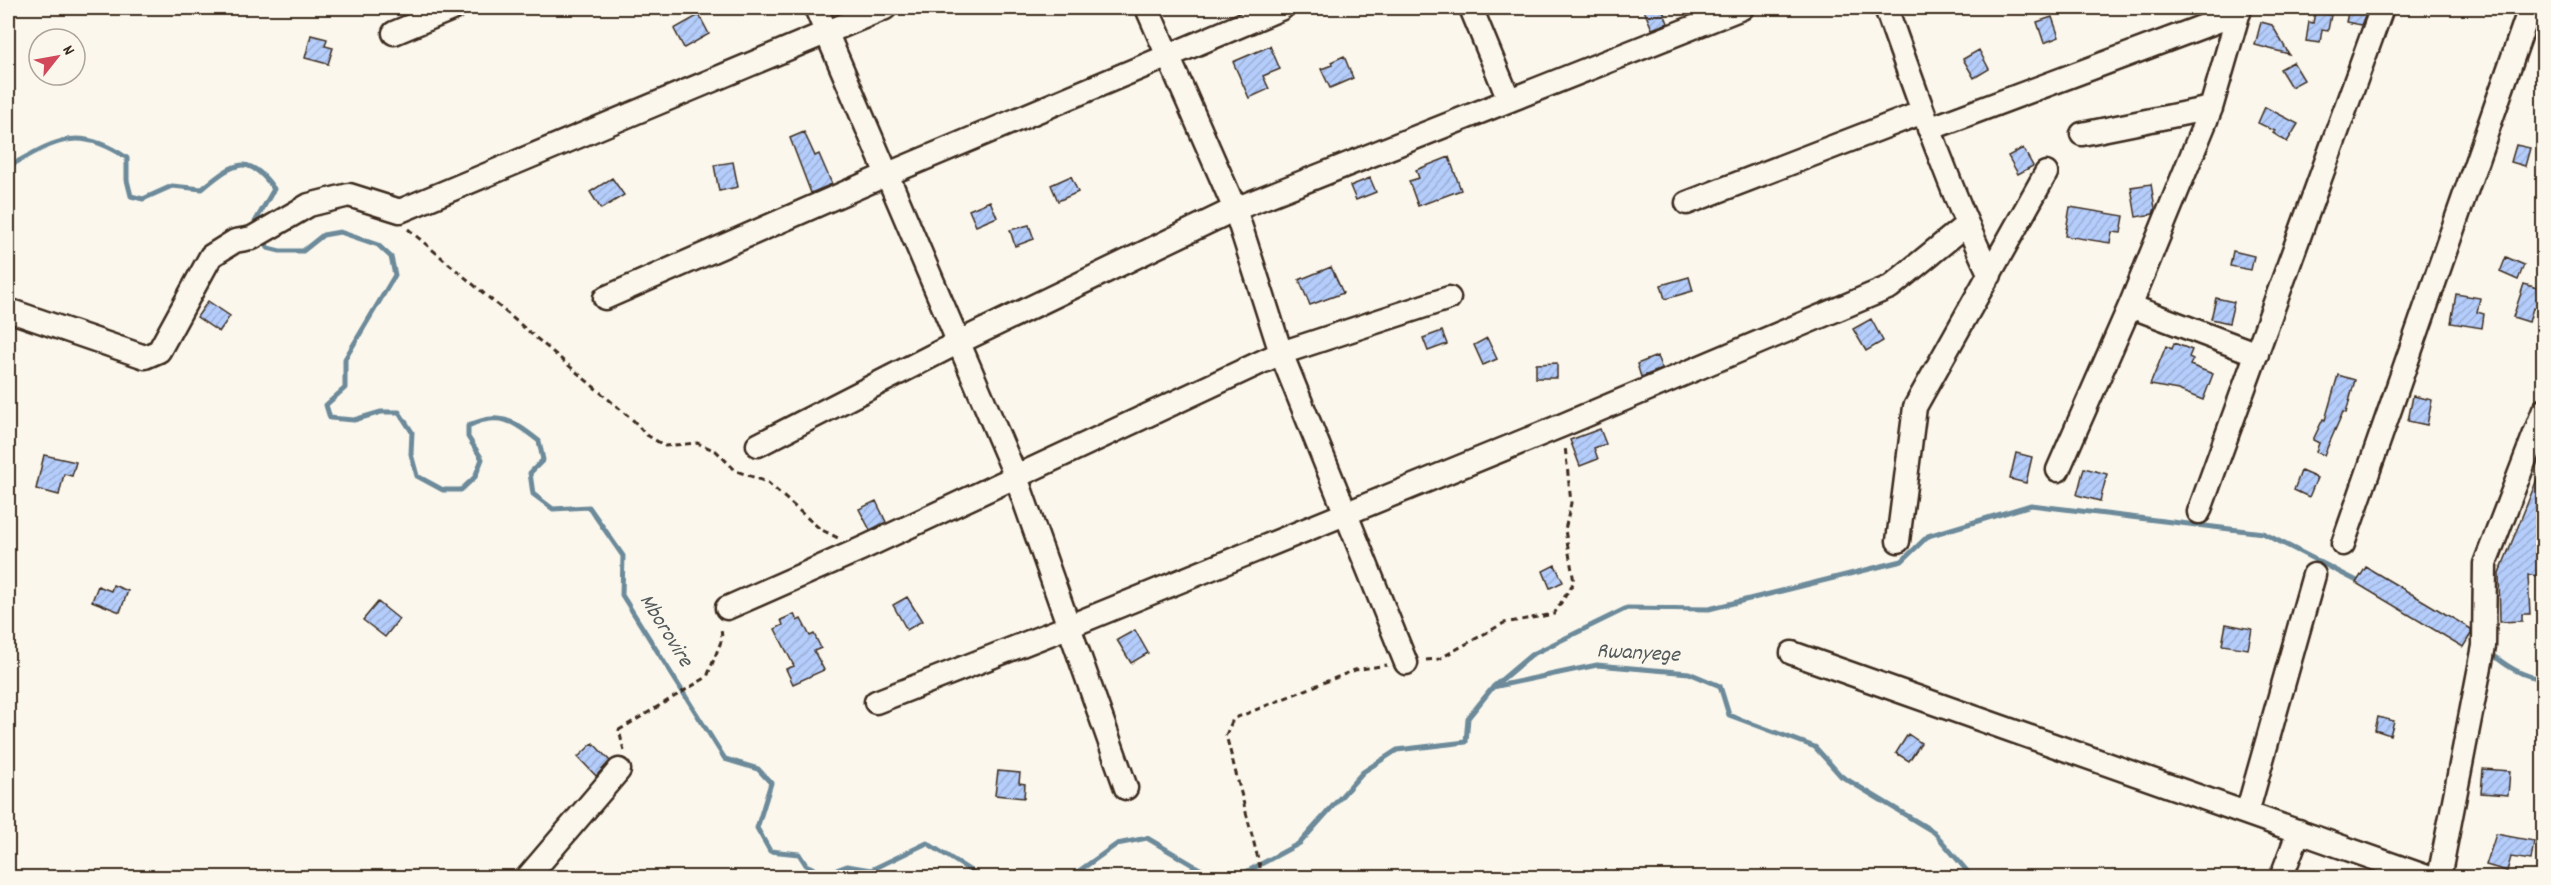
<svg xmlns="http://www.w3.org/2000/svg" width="2551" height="885" viewBox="0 0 2551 885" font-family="Dekko,sans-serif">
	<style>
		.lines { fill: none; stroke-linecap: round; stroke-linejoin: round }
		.stream { stroke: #6c8a9a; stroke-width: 5 }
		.building { fill: url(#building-hatch); stroke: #3b2a1e; stroke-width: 1.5 }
		.minor-casing { stroke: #3b2a1e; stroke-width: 27 }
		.path { stroke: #3b2a1e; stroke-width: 3; stroke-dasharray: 6 4.5; stroke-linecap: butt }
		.minor { stroke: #fbf7ec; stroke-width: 22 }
		.labels { text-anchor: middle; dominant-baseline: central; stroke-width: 5; stroke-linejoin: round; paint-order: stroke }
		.water-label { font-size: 22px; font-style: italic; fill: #535a5c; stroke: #fbf7ec }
	</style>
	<defs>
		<pattern id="building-hatch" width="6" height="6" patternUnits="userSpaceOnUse" patternTransform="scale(1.5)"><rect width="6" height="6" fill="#b4cdfb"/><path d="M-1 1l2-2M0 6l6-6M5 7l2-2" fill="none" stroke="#9cb0d7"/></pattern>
	</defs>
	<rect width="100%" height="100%" fill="#fbf7ec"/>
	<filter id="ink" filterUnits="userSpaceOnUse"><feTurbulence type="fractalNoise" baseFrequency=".0167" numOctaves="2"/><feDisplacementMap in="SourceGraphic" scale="12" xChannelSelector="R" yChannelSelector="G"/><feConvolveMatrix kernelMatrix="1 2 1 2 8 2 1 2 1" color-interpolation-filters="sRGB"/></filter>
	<g filter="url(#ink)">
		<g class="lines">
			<path class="stream" d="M8,167C55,141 77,124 127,158V180L131,196L143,199L172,186L202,189C232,165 247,150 274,189L255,222L258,227
				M263,238L268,248L280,251H303L323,235L340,232L378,245L391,257L395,275L345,359V388L326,405L330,418L354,420L381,412H399L412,432L411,454L417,476L443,490H461L475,477L482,459L468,437V426C499,410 514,422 539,441L543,460L530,473L533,494L553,509L589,507L623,556L622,595L725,759L758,769L771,783L757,828L770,851L799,854L806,865L825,874L847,866L871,870L927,843L982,878
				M2490,652C2503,664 2525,679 2544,678
				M1493,687L1531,655L1627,608L1709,609L1902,561L1928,536L2031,505L2263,533L2363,584
				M1069,878L1117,844L1147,838L1215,878
				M1235,878L1300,843L1363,772L1397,750L1466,742L1468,718L1493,687L1597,665L1689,673L1720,686L1729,715L1815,747L1841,776L1934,832L1973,878"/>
		</g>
		<path class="building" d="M1643,8H1662L1668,23L1652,29Z
			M2349,8H2368L2361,25L2346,22Z
			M2315,12L2331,15L2328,30L2322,29L2320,43L2306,41L2309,22L2313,23Z
			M699,15L709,34L684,48L674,29Z
			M2052,17L2059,37L2044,43L2037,22Z
			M2261,22L2272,25L2289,54L2255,45Z
			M311,35L327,39L325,46L333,48L328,64L305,58Z
			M1270,46L1280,69L1263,76L1269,89L1249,98L1233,62Z
			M1979,50L1989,69L1974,78L1963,59Z
			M1344,56L1353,78L1330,88L1321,69L1332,65L1331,62Z
			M2293,62L2304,80L2291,87L2280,69Z
			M2265,107L2298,124L2287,142L2273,133L2275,131L2258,123Z
			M804,132L815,156L819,154L832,184L811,193L790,138Z
			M2516,145L2530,148L2525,166L2511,162Z
			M2023,148L2033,166L2018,174L2008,156Z
			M1449,157L1461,190L1418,206L1409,181L1419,178L1416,170Z
			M733,162L738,187L719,191L714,165Z
			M1071,176L1078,192L1058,201L1051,185Z
			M612,178L624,195L601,209L590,192Z
			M1370,178L1376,192L1356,200L1350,186Z
			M2151,184L2155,208L2153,214L2136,217L2131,187Z
			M990,201L997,217L976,226L969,210Z
			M2070,207L2124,216L2121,233L2112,232L2110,243L2065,236Z
			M1029,225L1034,239L1015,246L1010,230Z
			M2233,251L2254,256L2251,270L2230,266Z
			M2506,257L2524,265L2518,280L2500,272Z
			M1331,267L1343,293L1310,305L1299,280Z
			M1689,277L1693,291L1665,299L1661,285Z
			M2524,284L2544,290L2539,310L2533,308L2529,322L2513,317Z
			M2456,294L2480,298L2477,312L2484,314L2482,328L2451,323Z
			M2216,298L2234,302L2229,323L2211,319Z
			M208,301L230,316L219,332L197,317Z
			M1871,319L1883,341L1866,351L1853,329Z
			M1442,331L1447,344L1428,351L1423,338Z
			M1487,338L1497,359L1483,365L1474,345Z
			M2174,343L2192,350L2189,357L2193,359L2190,365L2213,374L2203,400L2178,390L2150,385L2166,346L2172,349Z
			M1657,356L1662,369L1641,377L1637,364Z
			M1557,363V378H1536V364Z
			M2338,375L2355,380L2346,413L2343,412L2324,455L2316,452L2319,443L2313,440L2323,419L2325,420Z
			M2413,396L2432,400L2427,425L2408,421Z
			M1600,429L1606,444L1594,448L1598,459L1580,466L1570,440Z
			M2016,453L2032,457L2026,483L2010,479Z
			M44,455L76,462L72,476L64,474L59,495L36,489Z
			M2544,462V576L2528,575L2530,614H2522V621L2500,622L2499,574Z
			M2084,468L2107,474L2100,501L2077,495Z
			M2301,471L2317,478L2309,497L2294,490Z
			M876,501L886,522L870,530L859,509Z
			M1555,565L1563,582L1550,588L1543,571Z
			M2366,567L2471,629V634L2463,647L2356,583Z
			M113,585L128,591L120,612L92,601L98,586L111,591Z
			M907,597L922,621L907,630L893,605Z
			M378,602L399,619L385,637L363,620Z
			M794,614L797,621L801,619L810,636L814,634L821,648L814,651L824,670L793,684L786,669L794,666L775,629L783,625L781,620Z
			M2226,624L2252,629L2248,649L2222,645Z
			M1135,630L1148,653L1131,663L1117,640Z
			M2378,717L2394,721L2390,735L2375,730Z
			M1908,734L1921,743L1909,761L1896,753Z
			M593,743L610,761L596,776L578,757Z
			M2483,769L2510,771L2508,795L2481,793Z
			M998,771L1020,773L1019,783L1025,784L1024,798L995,795Z
			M2496,834L2534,841L2531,860L2511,857L2507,871L2486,865Z"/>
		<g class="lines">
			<defs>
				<path id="minor" d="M816,8L1016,477L1126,788
					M1147,8L1235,209L1281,353L1406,663
					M1471,8L1509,100
					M1886,8C1918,98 1949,188 1990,275
					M394,33L454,8
					M1929,129L2239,13
					M2082,134L2211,108
					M1687,203L1923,112
					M605,298L888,174L1282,8
					M2130,306L2257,354
					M8,310L145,357L159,351L211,256L235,241L252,238L309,205L349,195L400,211L885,8
					M758,445L959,342L1235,209L1742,8
					M2058,470L2130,306L2211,108L2240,8
					M2199,512L2382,8
					M1898,541L1915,407L2046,173
					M2343,544L2530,8
					M727,608L861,549L1281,353L1449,298
					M1792,653L2430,878
					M876,702L1070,626L1563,425L1890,287L1966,225
					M2247,813L2314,575
					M527,878L619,770
					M2281,878L2299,831
					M2439,878L2484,646L2485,564L2544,410"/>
			</defs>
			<use href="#minor" class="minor-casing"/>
			<path class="path" d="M408,229L634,421L645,434L665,446L697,443L716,451L736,471L767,482L820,529L838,538
				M1426,660L1439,659L1504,623L1554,614L1574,582L1565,530L1571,503L1565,446
				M624,751L619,730L707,677L722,639L721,626
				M1263,878L1226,735L1233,719L1355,670L1387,665"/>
			<use href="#minor" class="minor"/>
		</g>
	</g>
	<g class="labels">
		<g class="water-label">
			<text transform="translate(665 631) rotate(58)">Mborovire</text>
			<text transform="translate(1638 654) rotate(3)">Rwanyege</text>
		</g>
	</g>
	<rect width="2551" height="885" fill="none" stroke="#fbf7ec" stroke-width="30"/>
	<rect x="15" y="15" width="2521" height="855" fill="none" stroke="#3b2a1e" stroke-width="2" filter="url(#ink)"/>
	<g transform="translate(57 57) rotate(59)"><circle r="28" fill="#fbf7ec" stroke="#aea59a" stroke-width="1.5"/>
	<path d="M0-4.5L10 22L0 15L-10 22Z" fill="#d1495b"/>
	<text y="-9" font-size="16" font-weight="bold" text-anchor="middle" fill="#3b2a1e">N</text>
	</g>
</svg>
